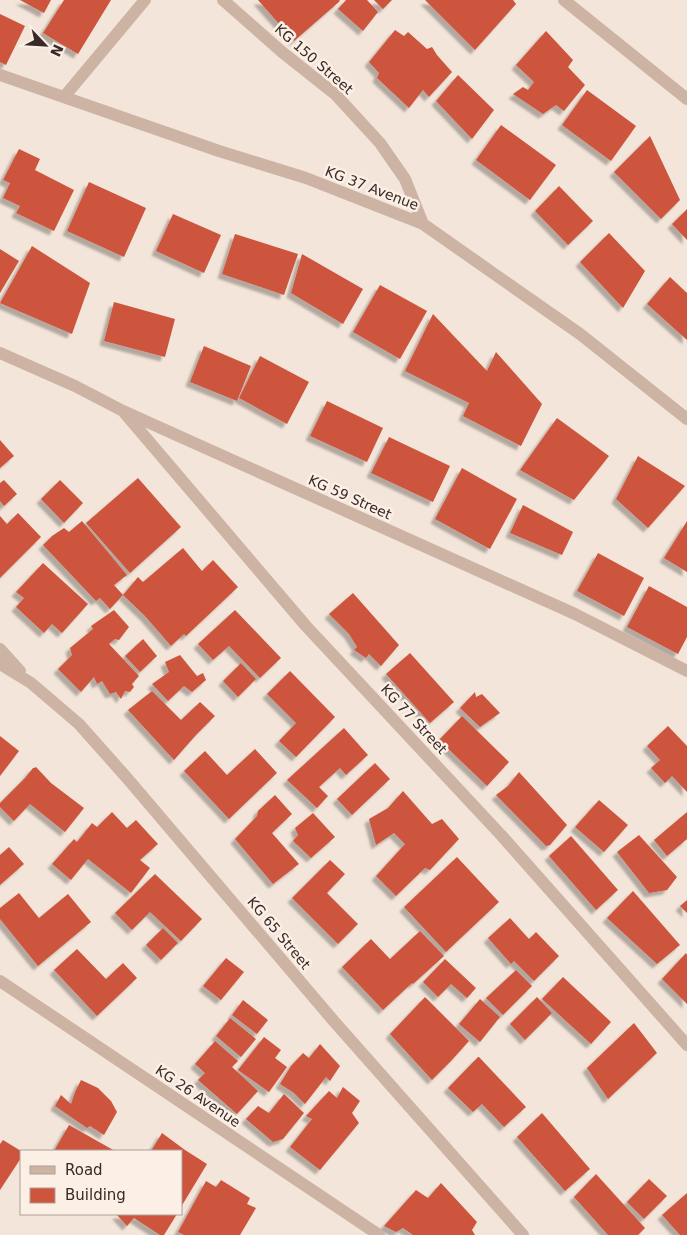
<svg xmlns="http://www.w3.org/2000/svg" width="687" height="1235" viewBox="0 0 687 1235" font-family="'DejaVu Sans',sans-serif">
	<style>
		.building { fill: #ce543c; filter: url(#shadow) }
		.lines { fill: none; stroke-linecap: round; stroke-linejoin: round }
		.minor { stroke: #ccb3a4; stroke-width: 12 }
		.labels { text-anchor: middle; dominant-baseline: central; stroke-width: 5; stroke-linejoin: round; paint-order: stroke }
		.street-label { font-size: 14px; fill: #372a27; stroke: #fbefe6 }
	</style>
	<defs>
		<filter id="shadow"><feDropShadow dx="-4.5" dy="4.5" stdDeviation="1" flood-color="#0004"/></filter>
	</defs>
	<rect width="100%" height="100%" fill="#f3e5d9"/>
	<path class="building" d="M20,0H51L44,13Z
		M64,0H111L78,54L43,33Z
		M258,0H339L340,1L294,41Z
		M346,0H367L378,12L363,31L338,9Z
		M374,0H392L383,9Z
		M425,0H513L516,4L475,50Z
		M0,14L25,26L6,65L0,62Z
		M395,30L404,36L408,32L427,49L432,47L437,55L452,72L429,97L423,90L409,108L377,78L379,73L369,62Z
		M546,31L573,60L568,67L585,85L564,111L556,105L543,114L513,94L523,87L528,90L534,82L516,65Z
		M458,75L494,110L472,139L436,101Z
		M587,90L636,126L611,161L562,125Z
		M501,125L556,165L530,200L476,160Z
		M650,136L680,200L661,219L614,172Z
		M19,149L40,159L35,170L74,190L54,231L16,213L20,206L3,198L10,183L3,180Z
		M89,182L146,208L124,257L67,231Z
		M559,186L593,221L568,245L535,211Z
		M687,209V240L672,224Z
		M173,214L221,235L204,273L156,251Z
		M609,233L645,271L623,308L580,262Z
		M235,234L298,254L284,295L222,274Z
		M32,246L90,283L72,334L0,303Z
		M0,249L19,261L0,293Z
		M302,254L363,289L343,324L291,293Z
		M670,277L687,293V340L647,304Z
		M380,285L427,311L400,359L353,332Z
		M114,302L175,319L165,357L104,341Z
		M433,314L487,371L496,352L542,404L521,446L463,416L469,403L405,371Z
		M204,346L251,366L237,401L190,382Z
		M260,356L309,382L287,424L239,398Z
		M327,401L383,428L367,462L310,436Z
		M557,418L609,456L574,500L520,470Z
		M389,437L450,466L433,502L371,473Z
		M0,440L14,456L0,468Z
		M638,456L685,486L648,528L616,499Z
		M462,468L517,499L490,549L435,519Z
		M138,478L181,527L130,573L86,523Z
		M4,480L17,494L4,506L0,501V483Z
		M60,480L83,503L64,523L41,499Z
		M523,505L573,532L562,555L510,533Z
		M18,513L41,537L0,578V516L7,524Z
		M82,521L127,575L114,585L123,595L110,609L100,598L96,601L43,545L52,536L64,528L69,532Z
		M687,521V572L664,558Z
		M183,548L202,571L213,560L238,587L186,636L184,634L171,646L145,616L123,595L138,577L143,582Z
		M598,553L644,578L624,616L577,591Z
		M43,563L88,604L62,633L52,624L44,633L16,607L24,598L16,592Z
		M649,586L687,607V637L678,654L627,627Z
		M353,593L399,645L381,666L369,654L366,658L354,650L357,647L349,634L329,614Z
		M114,610L129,627L119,640L115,639L109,644L139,676L132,684L134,687L130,692L125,691L121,699L116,692L110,694L102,681L97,684L94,677L81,692L58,669L72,655L70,648L93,629L91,626Z
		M235,610L281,658L260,678L229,646L213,660L198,644Z
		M143,639L157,656L140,672L125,656Z
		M410,653L454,702L430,723L386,674Z
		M180,655L197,676L203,673L206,680L192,692L184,686L168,701L152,684L169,672L165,662Z
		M241,663L256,679L238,697L223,681Z
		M290,671L335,717L296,757L279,741L296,723L267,694Z
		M152,691L181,720L200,702L215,716L196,735L174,760L128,710Z
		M475,692L476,697L482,694L500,713L480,727L460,708Z
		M462,716L509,762L487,786L439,740Z
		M668,726L687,746V792L672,776L665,783L651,768L660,760L647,746Z
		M344,728L368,755L346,775L340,768L319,787L328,796L317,808L287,780Z
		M0,736L19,751L0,776Z
		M255,749L277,773L229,819L184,771L205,751L227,775Z
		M375,763L390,779L352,815L337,799Z
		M36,767L51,783L84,808L65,832L30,804L14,821L0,807V803L25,778L33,768H34Z
		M519,772L567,825L550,845L546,846L496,795L508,786Z
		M403,791L432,824L442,819L459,839L430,870L425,868L396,896L376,876L405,844L394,833L376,845L369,819L388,808Z
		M275,795L292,814L272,833L299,864L273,884L235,839L257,816L258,811Z
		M599,800L628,825L604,852L575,827Z
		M112,812L127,828L136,820L158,844L140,860L150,868L131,893L88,859L71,880L52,864L74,839L77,842L92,823L97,827Z
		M687,812V839L667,856L654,840Z
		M313,813L335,837L311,858L293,841L298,835L295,828Z
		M639,835L677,877L667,890L649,893L617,852Z
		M571,836L618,890L596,910L549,856Z
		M9,847L24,864L0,885V855Z
		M457,857L499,902L446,952L404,907Z
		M330,860L345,874L327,893L358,924L338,944L292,898Z
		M155,874L202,919L181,941L150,912L132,930L115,913Z
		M633,891L680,945L657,964L607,918Z
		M19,893L39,918L68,894L91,922L38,966L0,919V908Z
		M687,900V913L680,906Z
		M510,918L529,939L536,932L559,956L534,981L514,961L511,964L488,938Z
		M163,928L178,943L161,960L146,945Z
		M420,931L444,956L413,984L412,983L383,1010L342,967L371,939L390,959Z
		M77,949L106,979L123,963L137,978L97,1016L54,970Z
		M686,953L687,955V1004L662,979Z
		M226,958L244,972L221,1000L203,986Z
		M445,959L476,988L467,998L451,984L438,997L423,982Z
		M516,970L532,986L503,1015L486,998Z
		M563,977L611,1022L591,1044L542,999Z
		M425,997L469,1041L451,1061L432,1080L390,1034Z
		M537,997L552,1013L525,1040L510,1024Z
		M480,999L500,1017L480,1042L459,1024Z
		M243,1000L268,1020L257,1034L232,1015Z
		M230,1018L256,1039L241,1057L216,1036Z
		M634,1023L657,1053L608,1099L587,1068Z
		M264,1037L281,1050L275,1058L287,1067L269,1092L238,1070Z
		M215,1041L238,1061L232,1067L258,1091L237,1114L198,1080L205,1073L195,1064Z
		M320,1044L340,1066L330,1081L326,1077L305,1104L294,1093L280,1084L291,1066L303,1053L309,1058Z
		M478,1057H479L526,1107L504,1127L482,1104L473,1112L448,1088Z
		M81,1080L98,1088L111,1101L117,1112L104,1135L90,1126L87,1128L55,1106L61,1095L71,1104L75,1092Z
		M343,1087L360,1101L352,1113L359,1123L320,1170L290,1147L312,1119L306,1116L329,1091L337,1098Z
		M284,1094L304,1113L283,1139L273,1142L246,1119L258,1106L269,1113Z
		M542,1113L590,1169L565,1191L517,1137Z
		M69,1125L115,1151H54Z
		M162,1133L185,1150L207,1164L181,1207V1151H151Z
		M3,1140L21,1151V1158L0,1190V1144Z
		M596,1174L645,1228L638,1235H608L574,1197Z
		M649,1179L667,1196L644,1219L627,1202Z
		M221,1180L250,1198L247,1204L256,1208L240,1235H184L178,1232L206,1181L216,1187Z
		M441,1183L477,1222L472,1230L475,1235H413L403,1228L396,1232L384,1226L416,1190L428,1198Z
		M687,1193V1235H680L662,1215Z
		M118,1214H177L164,1235H160L134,1218L127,1226L117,1215Z"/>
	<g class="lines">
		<path class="minor" d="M223,0L282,52L335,94L380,143L405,179L423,224
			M564,0L687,99
			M0,75L219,151L306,178L423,224L580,334L687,419
			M64,97L145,0
			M0,353L75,386L123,411L575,614L687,671
			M123,411L306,626L501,835L687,1045
			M0,649L20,671
			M0,664L31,683L79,724L127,778L332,1019L523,1235
			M0,981L379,1235"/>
	</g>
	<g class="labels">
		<g class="street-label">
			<text transform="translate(314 59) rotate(41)">KG 150 Street</text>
			<text transform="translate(372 188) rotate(21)">KG 37 Avenue</text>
			<text transform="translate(350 497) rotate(24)">KG 59 Street</text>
			<text transform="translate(414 719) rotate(47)">KG 77 Street</text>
			<text transform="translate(279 933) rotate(50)">KG 65 Street</text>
			<text transform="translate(198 1096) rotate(34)">KG 26 Avenue</text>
		</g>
	</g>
	<rect x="20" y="1150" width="162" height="65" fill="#fbefe6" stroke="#ada09a"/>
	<rect x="30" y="1166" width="25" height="8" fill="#ccb3a4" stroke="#ada09a"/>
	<text x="65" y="1175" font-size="15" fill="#372a27">Road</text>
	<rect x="30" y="1188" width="25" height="15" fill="#ce543c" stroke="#ada09a"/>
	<text x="65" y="1200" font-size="15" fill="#372a27">Building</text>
	<g transform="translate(45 45) rotate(115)" stroke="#fbefe6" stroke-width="4" paint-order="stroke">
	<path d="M0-4L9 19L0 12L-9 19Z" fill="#372a27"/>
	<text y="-8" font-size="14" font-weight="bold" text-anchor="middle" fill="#372a27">N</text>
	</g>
</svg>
